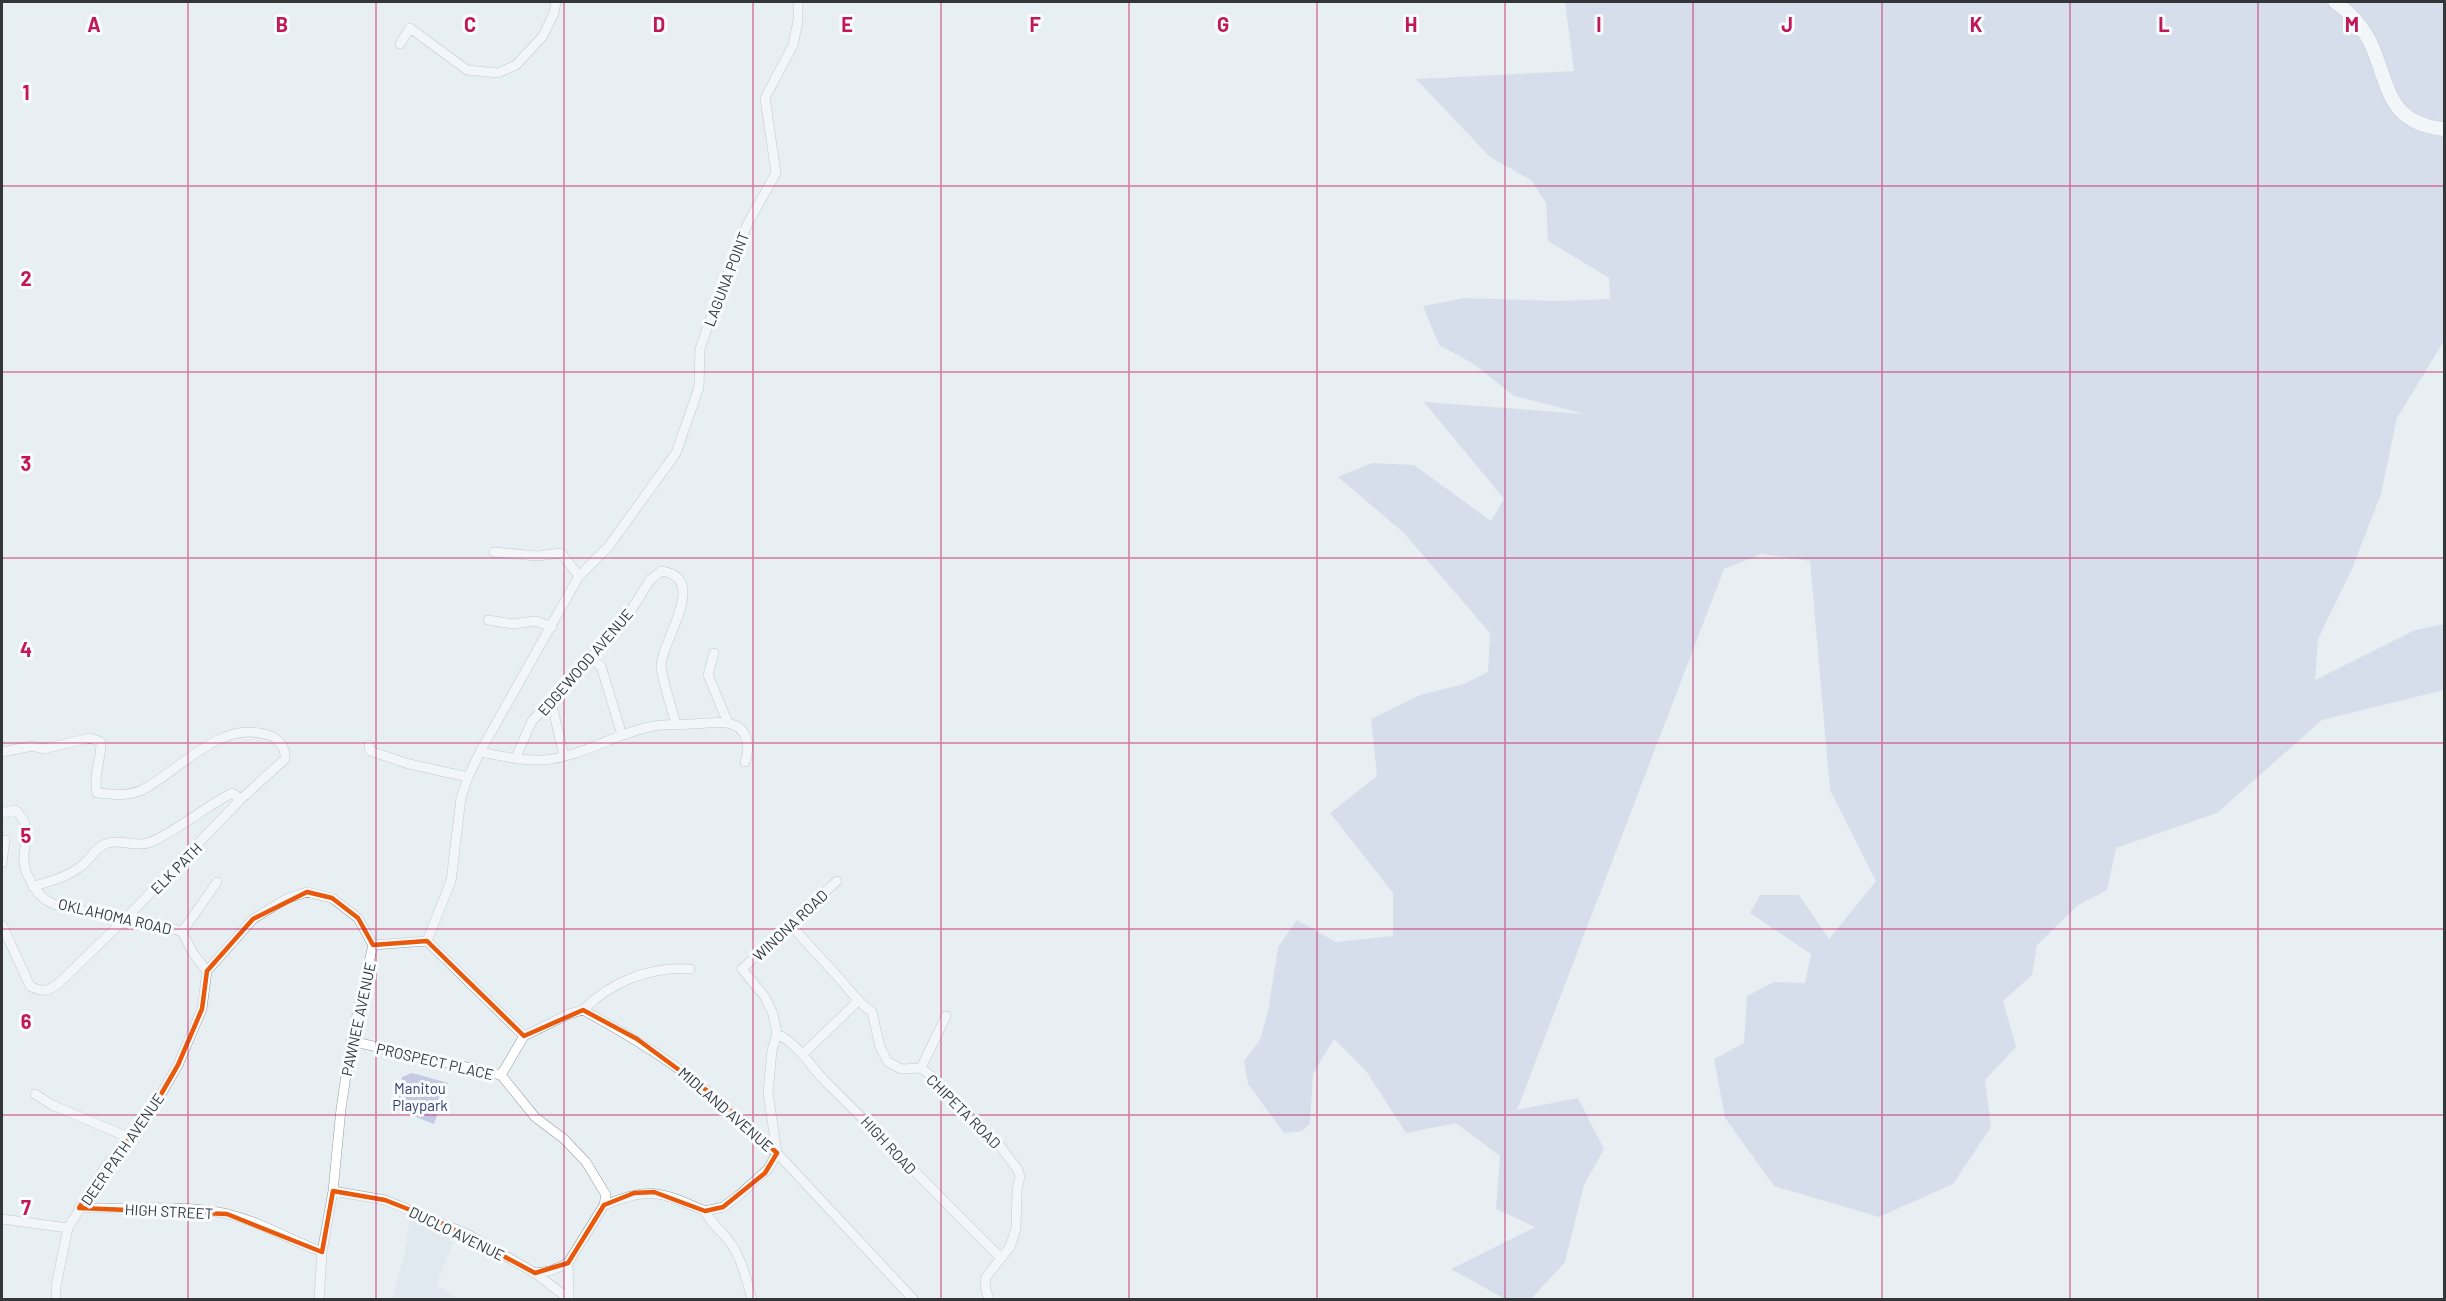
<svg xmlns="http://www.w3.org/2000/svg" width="2446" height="1301" viewBox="0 0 2446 1301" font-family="Barlow,sans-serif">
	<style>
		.built { fill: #d7e3ec }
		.green { fill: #c4cae3 }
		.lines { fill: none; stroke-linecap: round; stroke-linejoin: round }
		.street-casing { stroke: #959b9f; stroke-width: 10 }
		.secondary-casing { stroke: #959b9f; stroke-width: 15 }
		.street { stroke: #fff; stroke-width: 9 }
		.secondary { stroke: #fff; stroke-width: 14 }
		.marked { fill: none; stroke: #e8590c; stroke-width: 4.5; stroke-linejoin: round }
		.grid { fill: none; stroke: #c2185b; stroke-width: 1.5; stroke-opacity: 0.55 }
		.labels { text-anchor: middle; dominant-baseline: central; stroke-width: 6; stroke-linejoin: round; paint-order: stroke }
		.street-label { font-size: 15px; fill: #333637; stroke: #f8fcfe }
		.park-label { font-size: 15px; fill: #363f69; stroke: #f8fcfe }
		.grid-label { font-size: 20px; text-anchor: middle; font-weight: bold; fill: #c2185b; stroke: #f8fcfe; stroke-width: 6; stroke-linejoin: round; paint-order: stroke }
	</style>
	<rect width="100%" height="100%" fill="#e8eff3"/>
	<path class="built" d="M410,1217L456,1236L436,1285L460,1299H392L404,1256Z"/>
	<path class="green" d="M1565,2H2444V341L2397,418L2381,494L2352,569L2318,639L2315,680L2415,630L2444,624V690L2322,720L2217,813L2116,848L2107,890L2078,905L2037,945L2032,975L2003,1001L2016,1047L1985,1080L1991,1127L1953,1184L1879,1217L1774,1186L1725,1118L1714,1059L1744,1043L1747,996L1774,982L1805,983L1811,954L1750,913L1760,895H1799L1829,939L1876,881L1830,790L1810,561L1762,554L1724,569L1517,1110L1578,1098L1604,1149L1584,1185L1565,1262L1531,1299H1505L1451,1269L1535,1227L1496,1209L1500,1156L1456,1123L1406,1133L1366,1071L1334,1039L1313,1074L1310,1124L1302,1131L1284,1133L1248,1084L1244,1061L1260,1040L1268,1011L1278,947L1297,920L1336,942L1393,936V893L1330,813L1377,776L1371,719L1420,695L1464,684L1488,672L1490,633L1404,533L1338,477L1372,463L1414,465L1491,521L1504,499L1424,402L1585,414L1514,396L1472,363L1439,345L1423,306L1464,298L1560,301L1610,299L1609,278L1548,241L1546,203L1531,180L1490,157L1416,79L1574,71Z
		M412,1073L448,1083L434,1124L395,1109L398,1101L402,1077Z"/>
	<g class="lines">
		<defs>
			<path id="street" d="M400,44L410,28L467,70L498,73L516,65L543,36L554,13L556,2
				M494,552L537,556L561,553L579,576
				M488,620L512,624L536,621L552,627
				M714,653L708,675L728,723
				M590,658L601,666L622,735
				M551,701L564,756
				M369,745L370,751L409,764L468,777
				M2,752L32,746L43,749L90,738L101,742C101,760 93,776 97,793C113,794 127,797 142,790C176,773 217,724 259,733C265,734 272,735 276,739C282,745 286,750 285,759L241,799L127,917L58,984C47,992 41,992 30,986L2,925
				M480,752C501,756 522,761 544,760C585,756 615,733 654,726C665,724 678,725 690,724C702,724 716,721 727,723C748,727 751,745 745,762
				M515,759L532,721L623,623L650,580L661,571C710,578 662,639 661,666C661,676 673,712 676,725
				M2,813L15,810C39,831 16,849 27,874C32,884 37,894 46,900C62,910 83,910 101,913C128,917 156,922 182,932L193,953L207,971
				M2,863L5,840
				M33,887C49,881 66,878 80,867C89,861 94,850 103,845C117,837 138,849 153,841C181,828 205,807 232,793L241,799
				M791,925C806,943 823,960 839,978C851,991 856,1001 872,1012L880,1047L888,1062L901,1069L921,1068L934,1078L971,1118L995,1139L1018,1170L1020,1177L1017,1190L1016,1229L1010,1247L986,1277L985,1286L989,1300
				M182,932L217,882
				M427,941L524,1036
				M373,945L427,941L451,881L461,798L468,777L480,752L579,576L609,546L676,453L699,387L700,349L719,294L748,223L776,173L765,98L793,45L798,21V2
				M583,1010C611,982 650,966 690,969
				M777,1034C801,1046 810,1067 829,1085C887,1142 943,1201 1001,1258
				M524,1036L569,1014L583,1010C629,1035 672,1061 711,1094C734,1114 753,1136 777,1153L914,1300
				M351,1041L501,1075L535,1117L564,1139L586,1162L606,1195L604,1205C651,1187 659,1191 705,1211C711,1224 721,1230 729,1241C741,1256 747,1281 752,1300
				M803,1054L857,1002
				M921,1068L946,1016
				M501,1075L524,1036
				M35,1094L52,1105L128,1137
				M333,1191L385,1200L467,1234L535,1273L570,1300
				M79,1208C126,1209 182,1204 228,1214C261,1222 290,1240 322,1252
				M705,1211L723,1207L738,1196L768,1169L777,1153L768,1093L772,1050L777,1034L773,1014L765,997L742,969L837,881
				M2,1219L68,1228
				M535,1273L550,1271L568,1263
				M569,1298L568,1263L604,1205
				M56,1300V1286L68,1228L102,1172L128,1137L149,1115L178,1065L202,1009L207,971L253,919L286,899L307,892L332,898L358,918L373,945
				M319,1300L322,1252L333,1191L341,1109L351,1041L373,945"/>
			<path id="secondary" d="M2335,2C2347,9 2365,30 2371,44C2390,87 2387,123 2444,129"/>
		</defs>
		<use href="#street" class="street-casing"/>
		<use href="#secondary" class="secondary-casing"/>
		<use href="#street" class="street"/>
		<use href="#secondary" class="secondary"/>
	</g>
	<path d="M0 0H2446V1301H0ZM307,892L332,898L358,918L373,945L427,941L524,1036L583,1010L637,1039L713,1095L777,1153L765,1173L723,1207L705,1211L654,1192L634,1193L604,1205L568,1263L535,1273L436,1220L385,1200L333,1191L322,1252L227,1214L79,1208L102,1172L149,1115L178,1065L202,1009L207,971L253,919Z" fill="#e8eff3" fill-opacity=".55" fill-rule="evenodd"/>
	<path class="marked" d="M307,892L332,898L358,918L373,945L427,941L524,1036L583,1010L637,1039L713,1095L777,1153L765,1173L723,1207L705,1211L654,1192L634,1193L604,1205L568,1263L535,1273L436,1220L385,1200L333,1191L322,1252L227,1214L79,1208L102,1172L149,1115L178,1065L202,1009L207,971L253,919Z"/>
	<path class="grid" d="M188,2V1300M376,2V1300M564,2V1300M753,2V1300M941,2V1300M1129,2V1300M1317,2V1300M1505,2V1300M1693,2V1300M1882,2V1300M2070,2V1300M2258,2V1300M2,186H2444M2,372H2444M2,558H2444M2,743H2444M2,929H2444M2,1115H2444"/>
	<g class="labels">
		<g class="street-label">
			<text transform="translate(726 279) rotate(-69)">LAGUNA POINT</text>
			<text transform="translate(585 662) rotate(-49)">EDGEWOOD AVENUE</text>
			<text transform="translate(176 868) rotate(-45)">ELK PATH</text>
			<text transform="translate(115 916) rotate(13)">OKLAHOMA ROAD</text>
			<text transform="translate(790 925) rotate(-43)">WINONA ROAD</text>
			<text transform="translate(358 1019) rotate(-78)">PAWNEE AVENUE</text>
			<text transform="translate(435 1061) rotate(13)">PROSPECT PLACE</text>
			<text transform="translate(726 1109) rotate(41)">MIDLAND AVENUE</text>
			<text transform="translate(964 1111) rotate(45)">CHIPETA ROAD</text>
			<text transform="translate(889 1145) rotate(47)">HIGH ROAD</text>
			<text transform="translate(122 1149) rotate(-55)">DEER PATH AVENUE</text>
			<text transform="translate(169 1211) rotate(3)">HIGH STREET</text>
			<text transform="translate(457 1233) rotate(26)">DUCLO AVENUE</text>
		</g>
		<g class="park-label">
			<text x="420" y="1088">Manitou<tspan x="420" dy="17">Playpark</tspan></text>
		</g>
	</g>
	<g class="grid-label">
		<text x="94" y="32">A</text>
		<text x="282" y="32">B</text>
		<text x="470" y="32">C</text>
		<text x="659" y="32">D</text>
		<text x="847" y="32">E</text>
		<text x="1035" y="32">F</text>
		<text x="1223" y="32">G</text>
		<text x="1411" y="32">H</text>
		<text x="1599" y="32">I</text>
		<text x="1787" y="32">J</text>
		<text x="1976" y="32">K</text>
		<text x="2164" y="32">L</text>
		<text x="2352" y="32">M</text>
		<text x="26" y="100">1</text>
		<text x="26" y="286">2</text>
		<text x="26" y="471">3</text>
		<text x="26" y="657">4</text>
		<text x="26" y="843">5</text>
		<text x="26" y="1029">6</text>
		<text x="26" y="1215">7</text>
	</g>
	<rect width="2446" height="1301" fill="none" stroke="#333637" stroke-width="6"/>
</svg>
